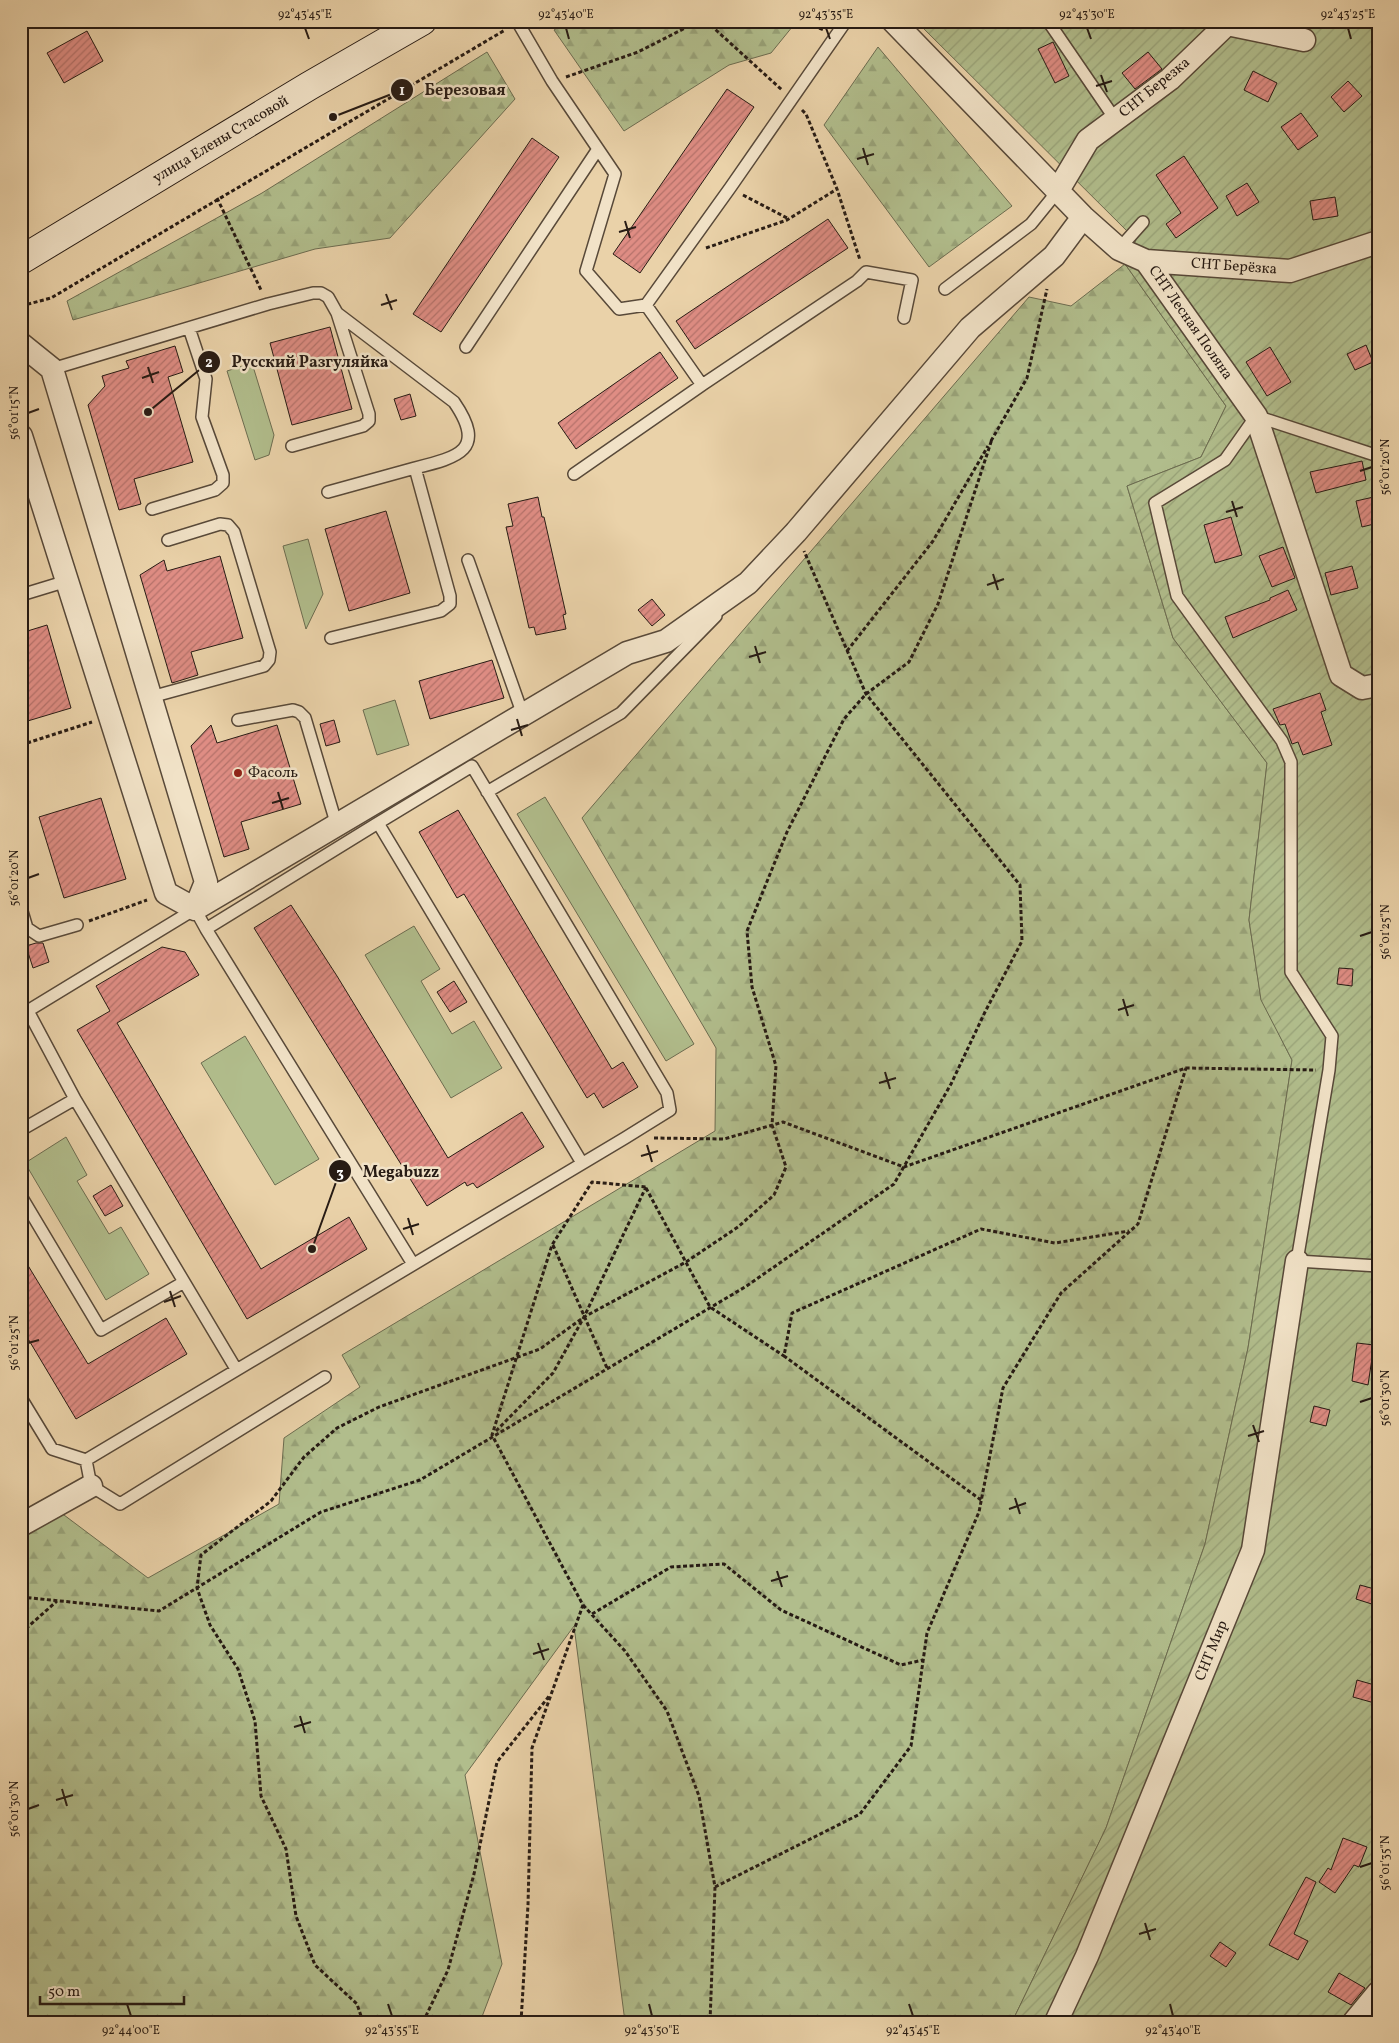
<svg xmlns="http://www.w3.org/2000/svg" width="1399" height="2043" viewBox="0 0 1399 2043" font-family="Vollkorn,serif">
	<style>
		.green { fill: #b1bd8c; stroke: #6c6c50 }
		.forest { fill: url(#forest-firs); stroke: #6c6c50 }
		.garden { fill: url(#garden-furrows); stroke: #6c6c50 }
		.building { fill: url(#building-hatch); stroke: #271b14 }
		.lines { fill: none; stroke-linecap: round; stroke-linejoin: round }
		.lane-casing { stroke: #584939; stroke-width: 14 }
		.street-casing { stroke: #584939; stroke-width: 25 }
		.secondary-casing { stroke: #271b14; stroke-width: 30 }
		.path { stroke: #271b14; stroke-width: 3; stroke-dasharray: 4 2.5; stroke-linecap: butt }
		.lane { stroke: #f1e2c7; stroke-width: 11 }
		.street { stroke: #f1e2c7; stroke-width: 22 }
		.secondary { stroke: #f1e2c7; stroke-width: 28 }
		.ticks { fill: none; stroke: #271b14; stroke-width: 2 }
		.poi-dot { fill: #8f2418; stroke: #f1e2c7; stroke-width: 2 }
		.labels { text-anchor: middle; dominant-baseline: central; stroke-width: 5; stroke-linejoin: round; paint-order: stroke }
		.street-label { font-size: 15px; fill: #271b14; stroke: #f1e2c7 }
		.poi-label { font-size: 15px; fill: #271b14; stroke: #f1e2c7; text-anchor: start }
		.leader { fill: none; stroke: #271b14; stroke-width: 2 }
		.callout-dot { fill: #271b14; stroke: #f1e2c7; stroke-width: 2 }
		.mark-label { font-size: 15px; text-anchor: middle; font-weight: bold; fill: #fff }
		.callout-label { font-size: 16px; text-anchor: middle; font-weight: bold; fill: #271b14; stroke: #f1e2c7; stroke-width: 5; stroke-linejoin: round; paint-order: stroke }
		.neatline { fill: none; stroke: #271b14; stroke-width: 2 }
		.ticks-label { font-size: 12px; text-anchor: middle; fill: #271b14 }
	</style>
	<defs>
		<pattern id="forest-firs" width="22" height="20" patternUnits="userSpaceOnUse" patternTransform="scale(1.25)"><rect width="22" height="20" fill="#b1bd8c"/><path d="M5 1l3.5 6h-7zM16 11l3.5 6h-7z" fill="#98a278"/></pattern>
		<pattern id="garden-furrows" width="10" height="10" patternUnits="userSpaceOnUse" patternTransform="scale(1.25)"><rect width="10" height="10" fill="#b1bd8c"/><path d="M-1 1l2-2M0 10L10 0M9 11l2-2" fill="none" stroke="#98a278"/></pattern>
		<pattern id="building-hatch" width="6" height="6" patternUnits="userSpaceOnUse" patternTransform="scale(1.25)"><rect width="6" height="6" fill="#df8d84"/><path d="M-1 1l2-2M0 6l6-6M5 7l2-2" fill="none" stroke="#b5726b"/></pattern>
	</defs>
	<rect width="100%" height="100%" fill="#ead2a9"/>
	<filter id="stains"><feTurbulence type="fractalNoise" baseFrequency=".004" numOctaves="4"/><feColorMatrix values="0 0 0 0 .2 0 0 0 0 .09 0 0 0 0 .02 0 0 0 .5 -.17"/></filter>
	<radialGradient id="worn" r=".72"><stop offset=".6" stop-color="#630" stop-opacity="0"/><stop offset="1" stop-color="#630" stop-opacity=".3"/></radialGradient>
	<path class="green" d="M252,363L274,435L269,455L255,460L227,371Z
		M308,539L323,594L306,629L283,546Z
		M395,700L409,745L377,755L363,710Z
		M545,797L694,1044L666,1061L517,814Z
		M414,926L440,969L421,981L452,1034L474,1021L502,1068L451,1098L365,955Z
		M245,1036L319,1159L275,1185L201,1063Z
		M66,1137L87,1175L77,1181L109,1234L121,1227L149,1274L106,1300L25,1163Z"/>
	<path class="forest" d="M567,21H797L771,53L729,65L624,131L554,30Z
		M878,47L1012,206L929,267L824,125Z
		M487,52L515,99L390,238L315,249L73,320L67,301L262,193Z
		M1125,264L1226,406L1201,457L1127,486L1173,638L1267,763L1249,920L1261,999L1292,1060L1248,1348L1205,1544L1106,1828L1012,2022H625L574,1626L465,1775L502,1964L480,2022H21V1537L60,1512L148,1578L279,1504L284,1438L360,1387L342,1355L715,1131L716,1048L582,818L1029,297L1071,306Z"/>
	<path class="garden" d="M916,21H1378V2022H1012L1106,1828L1205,1544L1248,1348L1292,1060L1261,1000L1249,920L1267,763L1173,638L1127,486L1201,457L1226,406L1125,264L1136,240Z"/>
	<path class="building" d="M87,31L103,61L64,83L47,53Z
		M1053,42L1069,76L1055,83L1038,49Z
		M1148,52L1162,69L1135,89L1122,73Z
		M1253,71L1277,83L1268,102L1244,90Z
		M1348,81L1362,96L1344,112L1331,97Z
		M727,89L754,107L640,273L613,254Z
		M1301,113L1318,136L1298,150L1281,127Z
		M532,138L559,157L441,332L413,314Z
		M1184,156L1218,208L1176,238L1166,224L1181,213L1156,175Z
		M1247,183L1259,202L1237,216L1226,196Z
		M1335,197L1338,216L1313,220L1310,201Z
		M828,219L848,248L695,349L676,321Z
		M330,327L352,409L292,425L270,343Z
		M1366,345L1373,362L1355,370L1347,354Z
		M175,346L183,372L168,377L193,462L134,479L141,504L119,510L88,405L105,386L102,376L129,368L126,361Z
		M1270,347L1291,382L1267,396L1246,362Z
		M660,352L678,378L576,449L558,423Z
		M410,394L416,416L401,420L394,399Z
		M1362,461L1366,480L1316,493L1310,472Z
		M1378,496V523L1362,527L1356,501Z
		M538,497L542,517H544L566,614L563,615L566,629L536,635L534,627L529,628L506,527L513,526L508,504Z
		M386,511L410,593L349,611L325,529Z
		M1231,517L1242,555L1215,563L1204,525Z
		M1283,547L1295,578L1272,587L1259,556Z
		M220,556L243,638L191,652L198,675L172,683L140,575L164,560L167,571Z
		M1352,566L1358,588L1331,595L1325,573Z
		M1288,590L1297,610L1233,638L1225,617L1270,600V598Z
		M652,599L665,615L652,626L638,610Z
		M47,625L71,708L21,723V633Z
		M492,660L504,698L430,719L419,681Z
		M1320,693L1326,710L1321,712L1332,745L1303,755L1298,742L1292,744L1285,724L1280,725L1273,709Z
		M334,720L340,742L326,746L320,724Z
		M211,725L217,743L277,725L301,804L241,822L249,849L224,857L191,746Z
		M101,798L126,879L64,898L39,817Z
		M458,810L612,1069L623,1062L638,1087L603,1108L594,1093L587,1098L464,894L457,898L419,832Z
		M291,905L337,976L448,1158L522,1112L544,1147L477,1188L473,1183L467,1186L465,1182L427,1206L254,928Z
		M36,943H43L49,962L33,968L26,946Z
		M162,947L185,952L199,975L117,1023L261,1269L349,1217L367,1249L247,1319L77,1030L110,1011L96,986Z
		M1339,968L1353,969L1352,986L1337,984Z
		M454,981L467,1002L450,1012L437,992Z
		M111,1185L123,1206L105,1216L93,1196Z
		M21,1254L88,1364L166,1318L187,1354L76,1419L21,1327Z
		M1357,1343L1374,1345L1368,1385L1352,1381Z
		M1314,1406L1330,1410L1326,1426L1310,1422Z
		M1360,1585L1378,1590V1606L1356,1599Z
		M1357,1680L1378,1686V1704L1353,1697Z
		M1343,1838L1367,1847L1359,1867L1354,1865L1335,1893L1319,1882L1328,1868L1331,1870Z
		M1306,1877L1316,1882L1294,1934L1308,1941L1298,1960L1269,1945Z
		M1220,1942L1236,1953L1226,1967L1210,1956Z
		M1339,1973L1365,1988L1351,2005L1328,1992Z"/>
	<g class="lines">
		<defs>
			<path id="lane" d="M517,21L552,81L615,174L586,271L619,309L646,305L730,188L846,21
				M1048,21L1115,119
				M1119,249L1143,222
				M945,289L1031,224L1057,192
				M646,305L702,385L857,281L866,272L912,280L904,318
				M466,347L598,149
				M52,369L268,304L313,293H321L328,297L337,313L454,402C487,450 459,457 415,468L450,596V604L441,611L331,638
				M292,446L363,426L369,421V414L337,313
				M1378,456L1256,416L1225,460L1155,503L1177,596L1282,741L1291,762V972L1332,1036L1329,1070L1297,1261L1378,1266
				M574,474L702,385
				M328,492L415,468
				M152,509L215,490L223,483V475L202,417L206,379L189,328
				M468,560L523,715
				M21,595L67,581
				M151,697L264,666L269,660L270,652L234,532L228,525L220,524L168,540
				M238,720L293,710L299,712L305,718L337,826
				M487,792L621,713L716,616
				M378,823L206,929L413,1264
				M21,908L27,928L39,936L77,925
				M28,1011L75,1099L236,1369
				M21,1015L195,909L206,929
				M21,1130L75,1099
				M21,1196L101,1330L184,1282
				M21,1398L52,1449L86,1460L625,1138L670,1110L667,1093L472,766L378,823L582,1163
				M86,1460L91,1486L120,1504L325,1377"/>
			<path id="street" d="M893,21L1083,217L1119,249L1146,261L1256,416L1341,675L1362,688L1378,685
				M1057,192L1088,140L1170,79L1227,24L1304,40
				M1146,261L1290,271L1378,242
				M21,344L52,369L206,882L195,909
				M21,436L166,893L195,909
				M195,909L627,653L666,641L748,583L796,532L970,328L1054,256L1083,217
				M21,1525L91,1486
				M1056,2022L1087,1956L1253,1550L1297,1261
				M1354,2022L1378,1993"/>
			<path id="secondary" d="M21,260L309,86L422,21"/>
		</defs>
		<use href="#lane" class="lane-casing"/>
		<use href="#street" class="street-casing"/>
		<use href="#secondary" class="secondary-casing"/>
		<path class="path" d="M706,21L782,90
			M801,21L824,30
			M566,77L638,52L699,21
			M802,110L806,114L837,189L860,260
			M743,195L789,219
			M217,198L261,290
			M706,248L787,220L837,189
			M21,306L51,298L505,30
			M991,441L1027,378L1047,289
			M847,651L933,541L988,446
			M21,745L92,722
			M89,921L147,900
			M654,1138L724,1139L783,1122L904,1167L1186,1068L1316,1070
			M646,1188L710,1307L784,1356
			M553,1245L607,1368
			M496,1431L553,1373L584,1317L646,1187
			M981,1500L784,1356L792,1313L981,1229L1055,1243L1129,1231
			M21,1597L159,1611L321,1512L420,1480L745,1287L894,1184L951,1084L985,1012L1022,941L1020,885L866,694L804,551
			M583,1605L625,1651L667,1711L699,1796L715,1887L710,2022
			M592,1614L671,1567L724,1564L781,1610L901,1665L923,1660
			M21,1633L57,1601
			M715,1887L860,1814L911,1746L927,1633L979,1512L1003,1388L1061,1293L1138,1224L1186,1068
			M363,2022L357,2004L315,1965L296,1916L286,1849L261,1796L255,1721L238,1669L210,1625L197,1588L201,1555L271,1501L304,1457L337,1428L379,1407L540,1349L584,1317L686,1262L738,1227L774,1195L786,1167L772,1125L776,1066L752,987L747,931L787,832L844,719L866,694L909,662L938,604L992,439
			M423,2022L448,1970L474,1874L497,1762L550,1695
			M521,2022L528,1905L532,1748L583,1605L492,1435L552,1245L592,1182L646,1187"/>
		<use href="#lane" class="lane"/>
		<use href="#street" class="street"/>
		<use href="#secondary" class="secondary"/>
	</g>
	<path class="ticks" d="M305,28L309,39M566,28L569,39M826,28L830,39M1087,28L1091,39M1348,28L1351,39M1101,75L1107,92M1096,86L1112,81M863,148L868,165M857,159L874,154M625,221L630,238M619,232L636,227M386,294L392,310M381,305L397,300M148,367L153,383M142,378L159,372M28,413L39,409M1360,471L1372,467M1232,501L1237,517M1226,512L1243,507M993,574L998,590M987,585L1004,579M755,646L760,663M749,657L766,652M517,719L522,736M511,730L528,725M278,792L283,809M272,803L289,798M28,878L39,874M1360,936L1372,932M1123,999L1128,1016M1118,1010L1134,1005M885,1072L890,1089M879,1083L896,1078M647,1145L652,1162M641,1156L658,1151M408,1218L413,1235M403,1229L419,1224M170,1291L175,1307M164,1302L181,1296M28,1343L39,1340M1360,1402L1372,1398M1253,1425L1259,1442M1248,1436L1264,1431M1015,1498L1020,1514M1009,1509L1026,1503M777,1571L782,1587M771,1581L788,1576M538,1643L544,1660M533,1654L549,1649M300,1716L305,1733M294,1727L311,1722M62,1789L67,1806M56,1800L73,1795M28,1809L39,1805M1360,1867L1372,1863M1145,1923L1150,1940M1139,1934L1156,1929M127,2004L131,2016M388,2004L392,2016M649,2004L652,2016M909,2004L913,2016M1170,2004L1173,2016"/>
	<circle class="poi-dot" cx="238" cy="773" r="5"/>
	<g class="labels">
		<g class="street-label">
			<text transform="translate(1155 88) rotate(-39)">СНТ Березка</text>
			<text transform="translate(221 140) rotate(-31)">улица Елены Стасовой</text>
			<text transform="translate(1234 267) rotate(4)">СНТ Берёзка</text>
			<text transform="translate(1190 323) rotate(55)">СНТ Лесная Поляна</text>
			<text transform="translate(1212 1651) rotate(-68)">СНТ Мир</text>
		</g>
		<g class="poi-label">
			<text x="248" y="773">Фасоль</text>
		</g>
	</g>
	<path class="leader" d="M333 117L402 90M148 412L209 362M312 1249L340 1171"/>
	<g class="callout-dot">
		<circle cx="333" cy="117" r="5"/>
		<circle cx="148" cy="412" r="5"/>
		<circle cx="312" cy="1249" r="5"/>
		<circle cx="402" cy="90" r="12"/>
		<circle cx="209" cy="362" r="12"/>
		<circle cx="340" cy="1171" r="12"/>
	</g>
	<g class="mark-label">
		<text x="402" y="95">1</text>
		<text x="209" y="367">2</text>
		<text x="340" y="1177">3</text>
	</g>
	<g class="callout-label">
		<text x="465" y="95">Березовая</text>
		<text x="310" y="367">Русский Разгуляйка</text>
		<text x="401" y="1177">Megabuzz</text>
	</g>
	<rect width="1399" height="2043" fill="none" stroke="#ead2a9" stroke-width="55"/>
	<path d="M40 1996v8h144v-8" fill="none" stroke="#271b14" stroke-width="2.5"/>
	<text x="48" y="1996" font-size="15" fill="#271b14" stroke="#f1e2c7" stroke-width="4" paint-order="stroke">50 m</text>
	<rect x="28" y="28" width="1344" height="1988" class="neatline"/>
	<g class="ticks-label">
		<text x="305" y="18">92°43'45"E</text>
		<text x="566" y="18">92°43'40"E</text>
		<text x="826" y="18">92°43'35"E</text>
		<text x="1087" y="18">92°43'30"E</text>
		<text x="1348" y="18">92°43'25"E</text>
		<text transform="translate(14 413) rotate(-90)" y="4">56°01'15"N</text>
		<text transform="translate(1385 467) rotate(-90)" y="4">56°01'20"N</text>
		<text transform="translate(14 878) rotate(-90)" y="4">56°01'20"N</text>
		<text transform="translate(1385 932) rotate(-90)" y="4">56°01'25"N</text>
		<text transform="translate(14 1343) rotate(-90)" y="4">56°01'25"N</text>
		<text transform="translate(1385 1398) rotate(-90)" y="4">56°01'30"N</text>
		<text transform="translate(14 1809) rotate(-90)" y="4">56°01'30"N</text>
		<text transform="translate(1385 1863) rotate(-90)" y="4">56°01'35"N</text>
		<text x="131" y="2034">92°44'00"E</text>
		<text x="392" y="2034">92°43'55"E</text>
		<text x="652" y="2034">92°43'50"E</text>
		<text x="913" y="2034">92°43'45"E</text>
		<text x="1173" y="2034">92°43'40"E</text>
	</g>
	<rect width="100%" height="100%" filter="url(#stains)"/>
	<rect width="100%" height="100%" fill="url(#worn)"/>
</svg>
